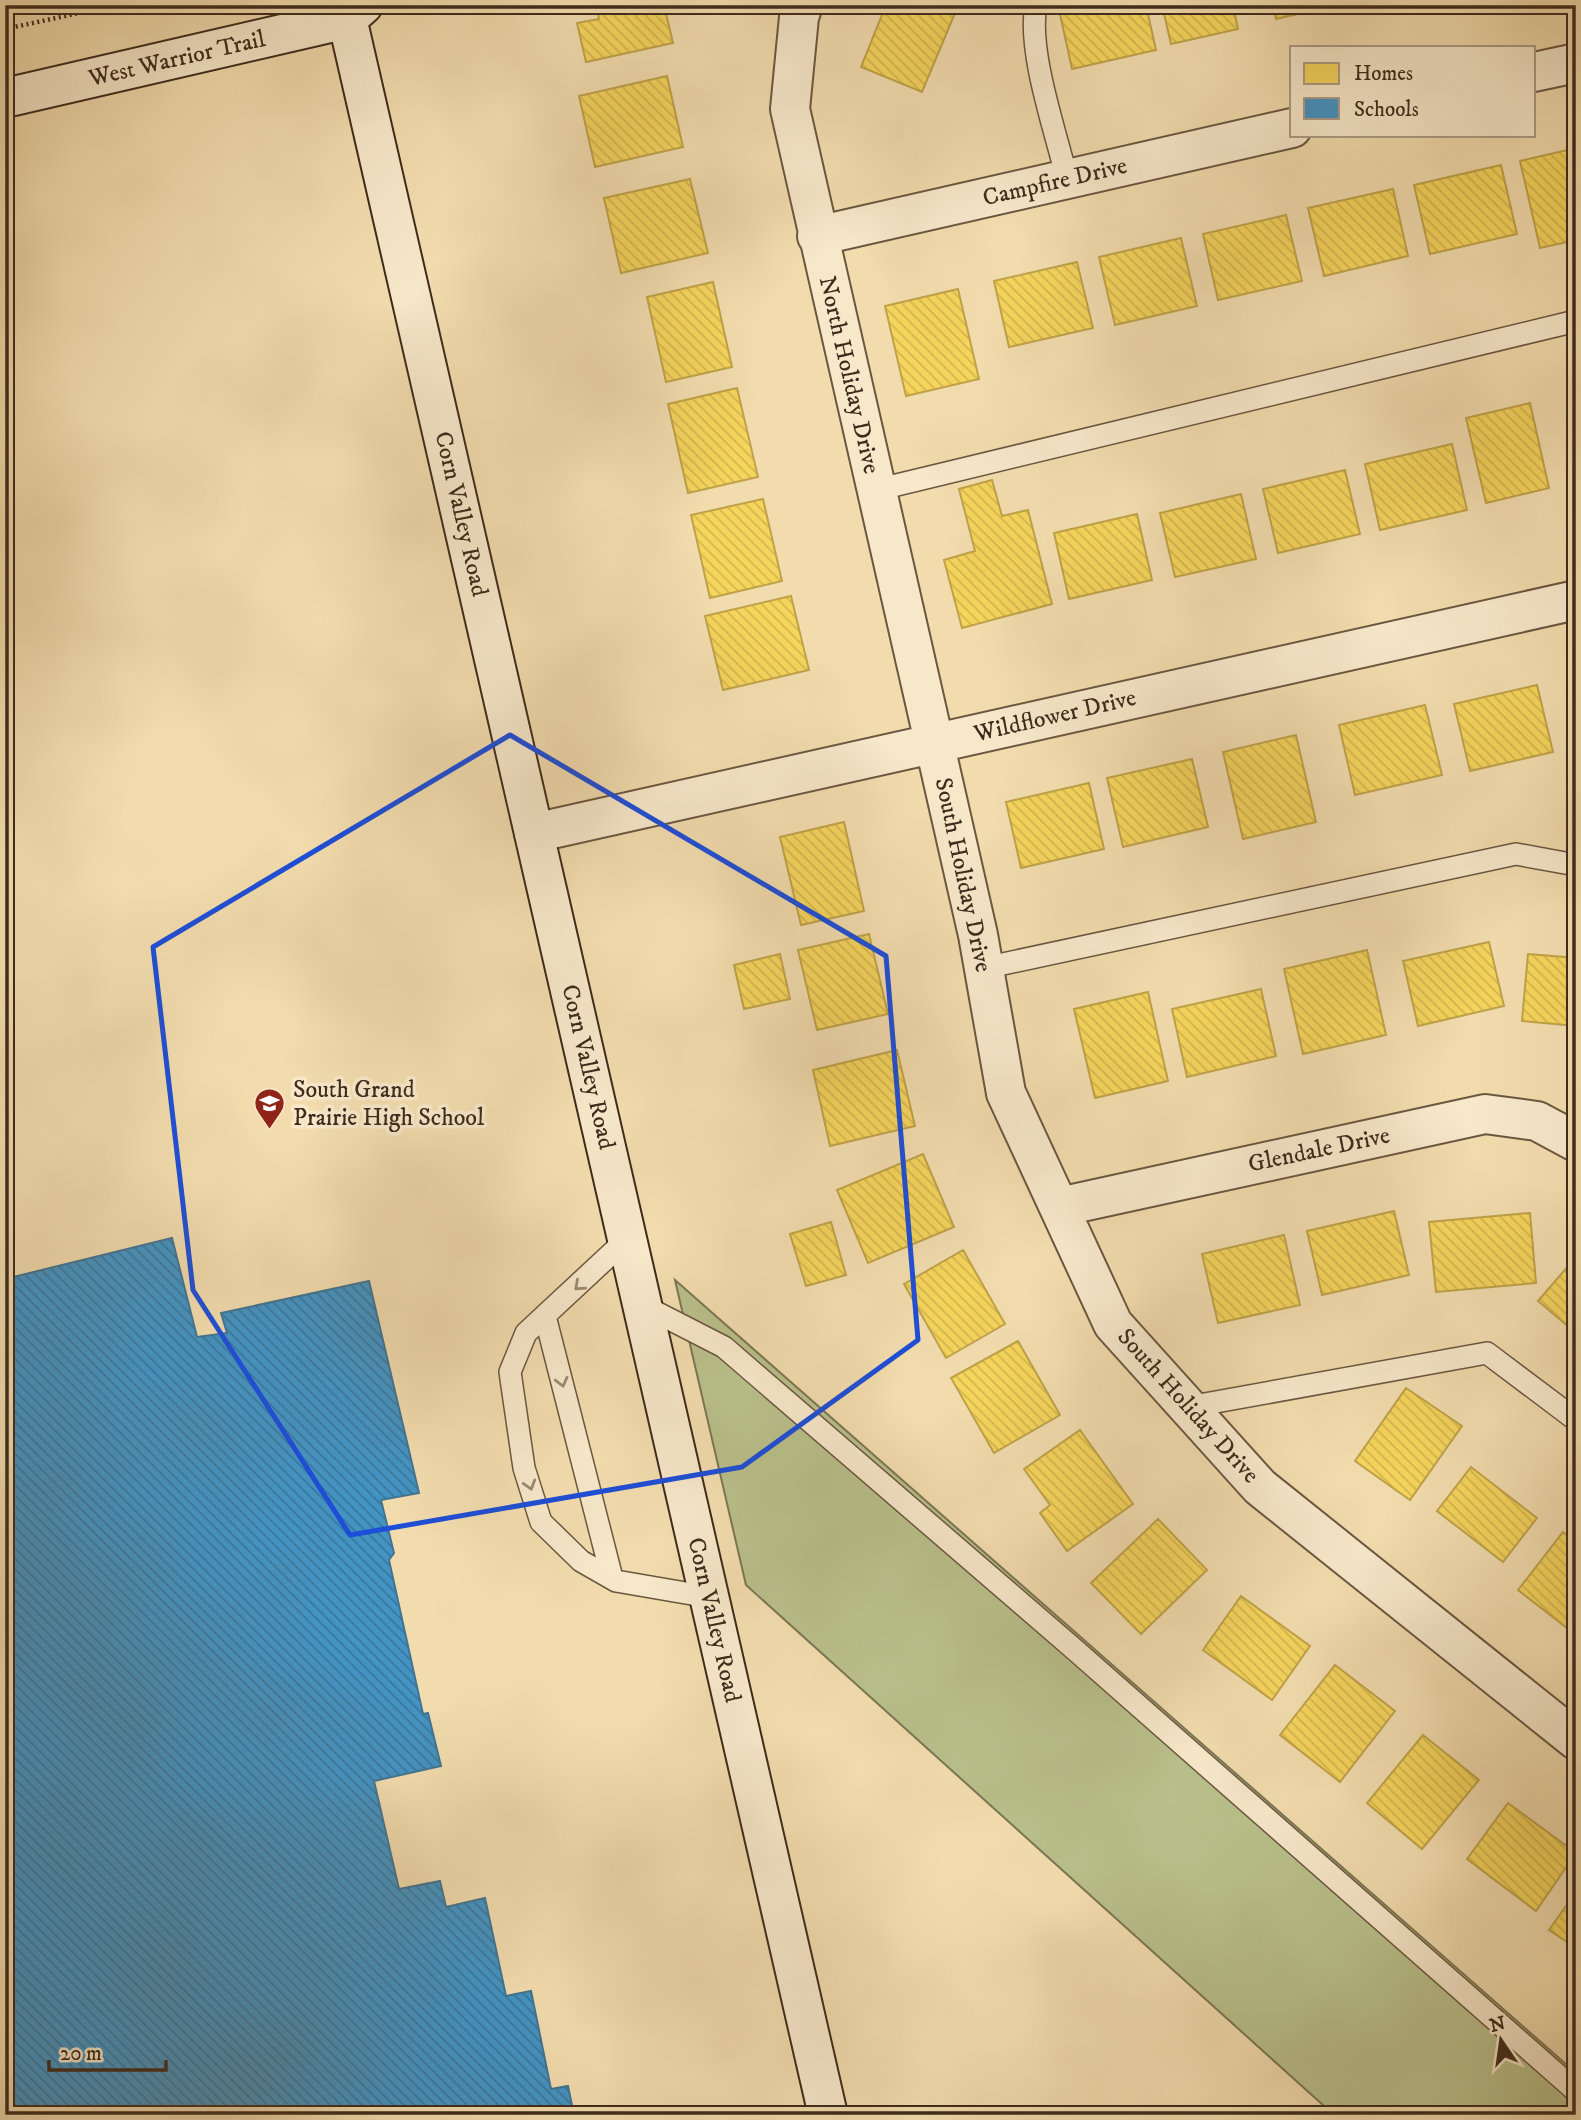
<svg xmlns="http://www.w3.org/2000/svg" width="1581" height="2120" viewBox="0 0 1581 2120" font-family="'IM FELL DW Pica',serif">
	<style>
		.green { fill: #b9c08b; stroke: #7c7654; stroke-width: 2 }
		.homes { fill: url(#homes-back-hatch); stroke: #bfa249; stroke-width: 2 }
		.schools { fill: url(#schools-back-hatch); stroke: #427491; stroke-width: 2 }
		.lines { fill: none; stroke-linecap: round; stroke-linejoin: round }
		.service-casing { stroke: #6b5740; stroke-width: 24 }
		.minor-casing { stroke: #6b5740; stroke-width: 42 }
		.secondary-casing { stroke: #3e2b1c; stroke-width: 42 }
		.path { stroke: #3e2b1c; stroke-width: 4.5; stroke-dasharray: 2 3.5; stroke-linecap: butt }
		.service { stroke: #f7e8ca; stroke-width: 21 }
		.minor { stroke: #f7e8ca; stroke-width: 38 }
		.secondary { stroke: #f7e8ca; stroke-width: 38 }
		.oneway { stroke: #9a8a73 }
		.marked { fill: none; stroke: #1d4ed8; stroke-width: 5; stroke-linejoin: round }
		.labels { text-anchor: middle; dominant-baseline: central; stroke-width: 7; stroke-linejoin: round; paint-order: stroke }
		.street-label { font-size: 24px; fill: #3e2b1c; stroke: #f7e8ca }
		.poi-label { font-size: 24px; fill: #3e2b1c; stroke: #f7e8ca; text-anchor: start }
	</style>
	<defs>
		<pattern id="homes-back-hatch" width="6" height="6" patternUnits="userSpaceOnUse" patternTransform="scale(1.75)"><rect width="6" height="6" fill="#f6d55c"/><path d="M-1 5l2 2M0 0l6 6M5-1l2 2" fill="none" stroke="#d4b74f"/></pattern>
		<pattern id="schools-back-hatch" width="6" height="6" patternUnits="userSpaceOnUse" patternTransform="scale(1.75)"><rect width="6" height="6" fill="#4393c3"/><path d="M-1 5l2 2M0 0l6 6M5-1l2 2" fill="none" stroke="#39789e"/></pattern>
	</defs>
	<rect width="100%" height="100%" fill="#f2dcae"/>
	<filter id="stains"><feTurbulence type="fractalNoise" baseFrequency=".00286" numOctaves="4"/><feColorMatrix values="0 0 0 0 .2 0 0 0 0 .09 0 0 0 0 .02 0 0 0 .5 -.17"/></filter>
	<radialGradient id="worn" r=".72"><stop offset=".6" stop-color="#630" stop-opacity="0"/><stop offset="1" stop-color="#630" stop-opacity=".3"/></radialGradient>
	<path class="green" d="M675,1280L1576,2073V2115H1334L746,1585Z"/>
	<path class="homes" d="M596,5H664L673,43L586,62L577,23L599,19Z
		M886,5H937L955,13L922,92L861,67Z
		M1058,5H1146L1156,50L1072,69Z
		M1162,5H1233L1238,29L1171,44Z
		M1273,5H1337L1276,19Z
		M667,76L683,147L595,167L579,96Z
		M1576,148V240L1540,248L1520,161Z
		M1501,165L1517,234L1430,254L1414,185Z
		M690,179L708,253L621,273L604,198Z
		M1393,189L1408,256L1324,276L1308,208Z
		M1286,215L1302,281L1218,300L1203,234Z
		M1181,238L1197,306L1115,325L1099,257Z
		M1077,262L1093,328L1009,347L994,281Z
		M713,282L732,367L666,382L647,297Z
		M958,289L979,379L906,396L885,306Z
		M737,388L758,477L688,493L668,404Z
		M1530,403L1549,488L1486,503L1466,418Z
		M1452,444L1467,510L1380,530L1365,464Z
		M1345,470L1360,534L1278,553L1263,489Z
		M992,480L1002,516L1028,510L1052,604L962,628L944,560L975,551L959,489Z
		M1241,494L1256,559L1175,577L1160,513Z
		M763,499L782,581L710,598L691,515Z
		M1137,514L1152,580L1069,599L1054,533Z
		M791,596L809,670L723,690L705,616Z
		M1576,670V707L1568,672Z
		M1537,685L1553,752L1470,771L1454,704Z
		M1425,705L1442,775L1355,795L1339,725Z
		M1296,735L1316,822L1243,839L1223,752Z
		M1192,759L1208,827L1123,847L1107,778Z
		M1089,783L1104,849L1021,868L1006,802Z
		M844,822L864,911L801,925L780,837Z
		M869,934L888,1014L817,1030L798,950Z
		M1489,942L1504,1006L1418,1026L1403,961Z
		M1367,950L1386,1035L1303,1054L1284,969Z
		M780,954L790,999L744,1009L734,965Z
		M1528,954L1576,958V1026L1522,1021Z
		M1261,989L1276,1056L1187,1077L1172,1009Z
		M1148,992L1168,1081L1095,1098L1074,1009Z
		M897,1050L915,1126L830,1146L813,1070Z
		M923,1154L954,1227L868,1263L837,1190Z
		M1394,1211L1409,1275L1322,1295L1307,1231Z
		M1530,1213L1536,1283L1436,1292L1429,1222Z
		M831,1222L846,1275L806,1286L790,1234Z
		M1284,1235L1300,1305L1218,1323L1202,1254Z
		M963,1250L1005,1324L946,1358L904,1284Z
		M1576,1257V1333L1538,1301Z
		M1018,1341L1060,1415L994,1453L951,1378Z
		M1406,1388L1462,1426L1410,1500L1355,1461Z
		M1080,1430L1133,1504L1067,1551L1040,1513L1050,1505L1024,1469Z
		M1471,1467L1537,1518L1503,1562L1437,1511Z
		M1158,1519L1207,1570L1141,1634L1091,1583Z
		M1563,1532L1576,1542V1635L1518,1590Z
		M1241,1596L1310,1646L1272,1700L1203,1650Z
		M1335,1665L1395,1711L1340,1782L1280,1735Z
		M1423,1735L1479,1780L1422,1849L1367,1803Z
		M1508,1803L1576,1853L1536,1911L1467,1859Z
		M1576,1892V1948L1549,1930Z"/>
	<path class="schools" d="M172,1238L197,1337L227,1333L221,1313L369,1281L419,1493L381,1500L394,1553L389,1560L423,1714L428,1713L441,1766L374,1781L399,1889L440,1881L446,1907L485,1898L506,1996L531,1991L551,2089L568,2086L574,2115H5V1279Z"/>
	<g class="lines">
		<defs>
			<path id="service" d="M1036,5C1027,51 1056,132 1067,179
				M876,490L1576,321
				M984,968L1516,854L1576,865
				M627,1239L526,1333L510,1372L524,1468L541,1522L581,1561L616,1581L709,1597
				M642,1305L724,1347L1074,1649L1576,2091
				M545,1316L612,1578
				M1188,1407L1487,1353L1576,1420"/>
			<path id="minor" d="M803,5L799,17L790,109L978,935L1006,1093L1113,1324L1260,1487L1576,1740
				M1534,72L1576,63
				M817,236L1292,128
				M534,833L1576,600
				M1059,1207L1485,1114L1537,1121L1576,1142"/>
			<path id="secondary" d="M344,5L828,2115
				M5,98L347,19L363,5"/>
		</defs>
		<use href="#service" class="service-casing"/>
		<use href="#minor" class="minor-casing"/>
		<use href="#secondary" class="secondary-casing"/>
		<path class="path" d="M5,29L116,5"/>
		<use href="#service" class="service"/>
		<use href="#minor" class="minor"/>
		<use href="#secondary" class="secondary"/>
	</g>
	<defs><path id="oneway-chevron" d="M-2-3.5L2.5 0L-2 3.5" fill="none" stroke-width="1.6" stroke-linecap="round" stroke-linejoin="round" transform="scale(1.75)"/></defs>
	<g class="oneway">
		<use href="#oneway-chevron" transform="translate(579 1286) rotate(138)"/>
		<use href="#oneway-chevron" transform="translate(562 1382) rotate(76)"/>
		<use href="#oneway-chevron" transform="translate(530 1485) rotate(73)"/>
	</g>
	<path class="marked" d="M510,735L886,956L918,1340L742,1467L350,1535L193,1290L153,947Z"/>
	<defs>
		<symbol id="school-pin" viewBox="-11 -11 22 30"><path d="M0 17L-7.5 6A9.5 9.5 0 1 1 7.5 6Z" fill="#8f2418" stroke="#f7e8ca"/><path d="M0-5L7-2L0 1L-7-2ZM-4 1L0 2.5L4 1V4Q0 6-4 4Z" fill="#fff"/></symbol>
	</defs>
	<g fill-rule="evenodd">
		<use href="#school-pin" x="252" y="1086" width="35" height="47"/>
	</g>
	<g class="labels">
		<g class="street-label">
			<text transform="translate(177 59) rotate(-13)">West Warrior Trail</text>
			<text transform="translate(1055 182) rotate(-13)">Campfire Drive</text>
			<text transform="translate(849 375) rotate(77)">North Holiday Drive</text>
			<text transform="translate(461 514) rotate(77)">Corn Valley Road</text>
			<text transform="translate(1055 716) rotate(-13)">Wildflower Drive</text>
			<text transform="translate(963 875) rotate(78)">South Holiday Drive</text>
			<text transform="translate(588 1067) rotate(77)">Corn Valley Road</text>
			<text transform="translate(1319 1150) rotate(-12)">Glendale Drive</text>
			<text transform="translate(1188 1406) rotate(48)">South Holiday Drive</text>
			<text transform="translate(714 1620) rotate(77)">Corn Valley Road</text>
		</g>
		<g class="poi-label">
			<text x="293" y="1090">South Grand<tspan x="293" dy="28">Prairie High School</tspan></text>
		</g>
	</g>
	<rect width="1581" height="2120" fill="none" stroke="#f2dcae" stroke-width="28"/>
	<rect x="7" y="7" width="1567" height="2106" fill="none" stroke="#3e2b1c" stroke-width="3.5"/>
	<rect x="14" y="14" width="1553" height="2092" fill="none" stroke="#3e2b1c" stroke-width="2"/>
	<rect x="1290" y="46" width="245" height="91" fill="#f7e8ca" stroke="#ad9c84" stroke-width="2"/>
	<rect x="1304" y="63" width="35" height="21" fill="#f6d55c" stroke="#ad9c84" stroke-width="2"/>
	<text x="1354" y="80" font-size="21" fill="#3e2b1c">Homes</text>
	<rect x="1304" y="98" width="35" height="21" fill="#4393c3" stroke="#ad9c84" stroke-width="2"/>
	<text x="1354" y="116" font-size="21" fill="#3e2b1c">Schools</text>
	<g transform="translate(1501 2040) rotate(347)" stroke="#f7e8ca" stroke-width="5" paint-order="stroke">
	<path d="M0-5L12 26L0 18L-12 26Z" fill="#3e2b1c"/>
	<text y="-10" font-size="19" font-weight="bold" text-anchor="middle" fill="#3e2b1c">N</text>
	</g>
	<path d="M49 2060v10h117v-10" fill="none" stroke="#3e2b1c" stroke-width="3.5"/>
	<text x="60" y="2060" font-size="21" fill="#3e2b1c" stroke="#f7e8ca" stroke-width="5" paint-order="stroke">20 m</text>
	<rect width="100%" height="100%" filter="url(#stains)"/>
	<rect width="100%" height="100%" fill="url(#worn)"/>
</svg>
